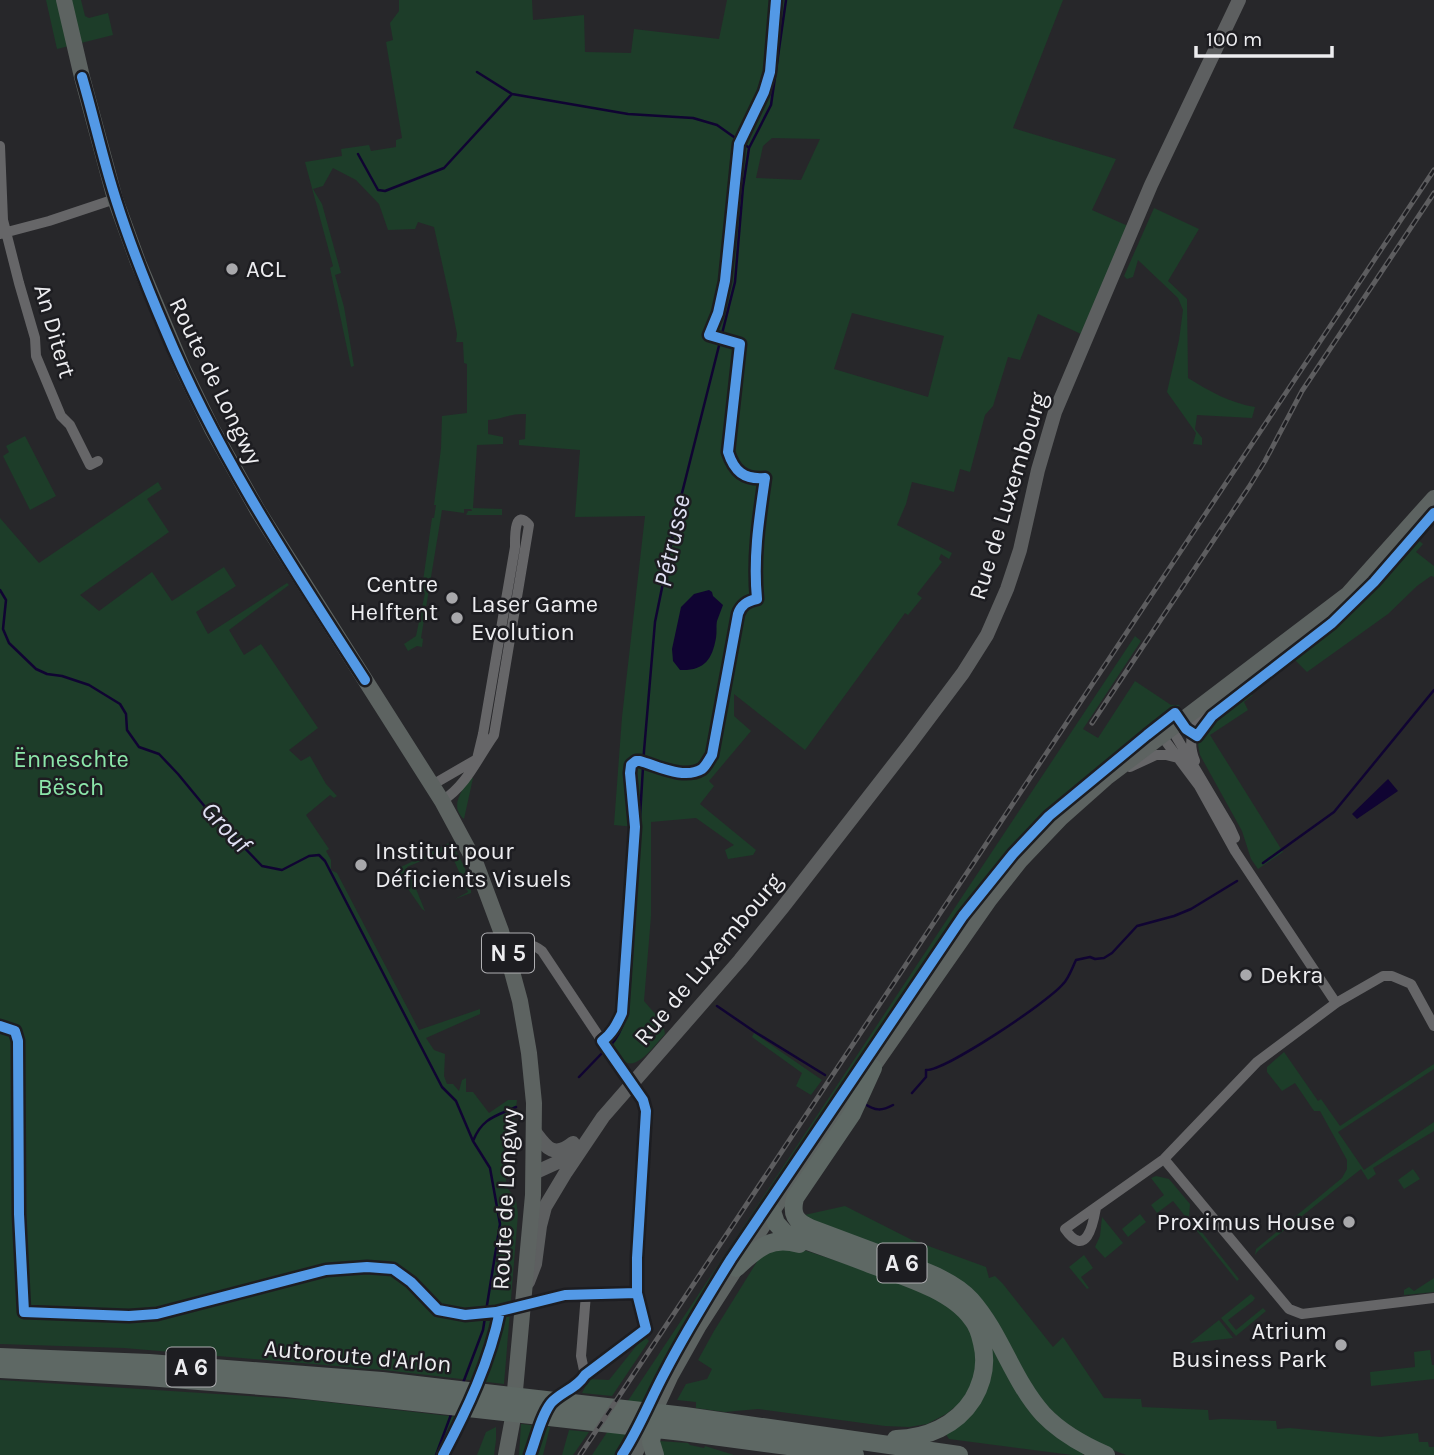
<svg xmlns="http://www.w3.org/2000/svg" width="1434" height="1455" viewBox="0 0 1434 1455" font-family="Karla,sans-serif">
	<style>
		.green { fill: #1d3d29; fill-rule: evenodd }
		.water { fill: #100432 }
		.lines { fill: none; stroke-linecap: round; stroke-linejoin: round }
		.stream { stroke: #100432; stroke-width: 2.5 }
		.street { stroke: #666668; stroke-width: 10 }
		.secondary { stroke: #5d5f60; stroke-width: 14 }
		.primary { stroke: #5d6361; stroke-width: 16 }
		.highway { stroke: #5e6864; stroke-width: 18 }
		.rail-casing { stroke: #5d5d5f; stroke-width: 5 }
		.rail { stroke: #1d1d21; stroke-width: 2.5; stroke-dasharray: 8; stroke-linecap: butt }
		.cycleway-casing { stroke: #1d1d21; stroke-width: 15 }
		.cycleway { stroke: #5399e6; stroke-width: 10 }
		.poi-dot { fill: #a8a8ab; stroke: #1d1d21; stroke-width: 2.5 }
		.labels { text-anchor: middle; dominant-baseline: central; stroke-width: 5; stroke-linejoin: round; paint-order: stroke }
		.shield { fill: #1d1d21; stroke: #afafb2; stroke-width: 2 }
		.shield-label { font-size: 23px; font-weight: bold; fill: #ededf0 }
		.poi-label { font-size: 24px; fill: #ededf0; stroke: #1d1d21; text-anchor: start }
		.street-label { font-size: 24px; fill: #ededf0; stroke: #1d1d21 }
		.park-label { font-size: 24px; fill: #8be6a9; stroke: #1d1d21 }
		.water-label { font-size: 26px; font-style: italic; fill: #e1e1f4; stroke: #1d1d21 }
	</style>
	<rect width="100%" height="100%" fill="#27272a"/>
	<path class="green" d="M46,0H81L85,16L89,18L108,13L113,35L57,49Z
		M399,0H532L533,20L584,15L585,52L631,53L634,29L719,39L727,0H1063L1013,128L1116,159L1092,210L1128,226L1081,334L1038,314L1020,360L1008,357L993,406L985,415L970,472L960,469L954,492L912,482L906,504L897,525L952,553L949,559L941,554L939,559L942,562L917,594L922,598L908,615L905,613L805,750L734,694V716L751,731L709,781L714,786L700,804L756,850L753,855L728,859L725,850L734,845L696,818L651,822V916L644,1001L663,1023L665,1034C657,1042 637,1072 624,1061C618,1056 613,1044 608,1037L616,1026L622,1012L635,827L614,825L622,717L645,516L575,517L580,450L519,445V440L525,439L526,414C511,413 503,419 488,420V434L503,437V444L477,445L473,508L502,509V515H466L468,511H472L471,509H464V513L442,510L421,638L423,639L422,647L417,646L408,651L404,644L416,636L425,593L422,588L432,518H434L436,505H434L441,448L442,416L467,413V364L464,363L463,342H456L457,334L452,308L434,227L418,222L415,229L388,230L379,204L356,180L333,168L323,186L313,189L322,204L341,273L335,275L344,307L354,366L351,367L330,268L333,266L305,162L342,156L341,149L369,145L371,151L396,147V140L402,138L386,42L393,40L390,23L399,11ZM772,138L820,139L801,180L756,178L763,146ZM852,313L944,336L928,397L834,369Z
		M1154,208L1199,229L1168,281L1187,299L1188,378C1209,391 1230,403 1255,407L1252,418L1197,415L1195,429L1202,438V445L1193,444L1196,433L1167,392L1179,340L1183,310L1178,298L1138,260L1133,277L1127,279L1124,276Z
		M25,436L56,496L30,510L3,456L9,452L6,446Z
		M158,482L162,489L147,499L169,532L80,595L99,611L152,572L172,601L224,567L236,586L196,612L208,634L287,583L289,585L229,630L244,655L261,644L318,728L289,750L301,761L310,756L326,784L337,796L334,798L330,795L306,815L329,849L326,851L331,860V870L337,873L419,1030L480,1009V1014L426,1038L434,1050L445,1054L444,1076L447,1084H453L459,1091L462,1080L466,1078V1092H473L489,1113L508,1100H517L514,1123L504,1146L503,1170L506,1175V1186L516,1200L518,1214L504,1384L384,1370L124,1348L0,1344V518L39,563Z
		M1417,539L1423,544L1416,552L1434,566V577L1431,576L1417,586L1388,614L1307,672L1293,658L1339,624Z
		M1135,636L1141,641L1083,729L1098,738L1135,681L1171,705H1180L1113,757L1048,813L1012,851L961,914L729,1258L667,1362L631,1437L619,1455H592Z
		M1244,694L1253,695L1244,702L1248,710L1210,735L1283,852L1258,869L1251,859L1242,831L1200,755C1199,749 1197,744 1199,738C1204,721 1231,704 1244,694Z
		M470,778H473L464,819C449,806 462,791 470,778Z
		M451,842C459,857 472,877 471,893L455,899L468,892L449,849L407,867L425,911L422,909L395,870Z
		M754,1033L822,1080L811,1095L796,1086L802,1073L752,1037Z
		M1284,1052L1318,1101L1321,1099L1340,1126L1434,1064V1069L1338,1132L1364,1170L1434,1122V1131L1373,1168L1376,1174L1368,1180L1361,1169L1258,1251L1255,1255L1256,1249L1342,1178L1347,1169V1160L1320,1111H1314L1295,1083L1282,1091L1267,1072V1067Z
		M1413,1169L1420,1179L1404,1189L1398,1180Z
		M1156,1176L1169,1179L1190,1204L1189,1216L1239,1279L1237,1281L1173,1201L1157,1213L1151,1205L1164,1195L1151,1178Z
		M845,1206L912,1240L986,1267L989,1278L995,1276L1003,1284L1053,1347L1063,1337L1104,1398L1141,1399L1142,1407L1208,1410L1209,1420L1222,1419L1276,1421L1277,1429L1290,1428L1380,1437L1418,1433L1419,1442H1428L1429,1447H1434V1455H1126L1102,1446L1061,1421L1035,1392L988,1314L800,1216Z
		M1140,1214L1146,1222L1128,1237L1122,1229Z
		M1102,1217L1123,1243L1105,1258L1095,1247L1100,1236Z
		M798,1248L876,1274L933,1296L955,1310L970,1327L976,1349L978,1369L969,1393L959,1404L946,1414L927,1424L909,1427L885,1426L758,1409L725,1412L696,1408V1402L677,1400L686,1384L707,1379L712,1369L698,1360L714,1331L763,1252Z
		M1084,1255L1093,1268L1081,1277L1089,1288L1087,1289L1069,1267Z
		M1434,1278V1292L1404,1295V1290L1409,1287L1414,1291Z
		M1251,1294L1255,1298L1253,1301L1228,1320L1236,1330L1263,1308L1266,1311L1236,1336L1221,1318Z
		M1219,1320L1233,1338L1190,1343Z
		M645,1337L649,1341L612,1396L582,1393L589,1379L609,1380L637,1345L638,1338Z
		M995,1347L1084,1450L1083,1455H1072L949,1439L945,1433L990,1350Z
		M1430,1350L1432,1365H1434V1379L1371,1386L1370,1372L1415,1367L1414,1352Z
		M0,1380L309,1400L458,1417L440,1455H0Z
		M521,1424L550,1427L543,1455H519Z
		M496,1427V1440L494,1455H477L486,1432Z
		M569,1430L589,1432L573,1455H562Z
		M659,1441L688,1443L690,1445L704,1448L705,1446L734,1455H659Z"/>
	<path class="water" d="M709,590L712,592L713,596L723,605C721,610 719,616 717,621C716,626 717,632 716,638C712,660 704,671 680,670L673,661L672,649L681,607L694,594Z
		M1388,779L1398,791L1357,819L1352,814Z"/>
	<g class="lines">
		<path class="stream" d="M477,72L512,94L628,114L693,118L717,125L748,147
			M358,154L378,190L385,191L444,168L512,94
			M0,590L6,600L3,629L9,643L36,669L47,674L62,676L89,685L120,704L126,714L127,730L139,747L159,754L178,774L206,808L262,866L282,870L309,856L319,855L325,861L442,1087L456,1101L473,1141L490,1168L500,1224L483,1330L463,1383
			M1263,863L1334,812L1434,690
			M717,1006L755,1032L825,1075
			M610,1046C627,1028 628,1002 630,980L644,751L655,622L679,505L735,282L743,187L749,148L771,105L786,0
			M579,1077L605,1050
			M912,1093L926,1077V1070C945,1071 1048,1002 1063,984C1069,978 1072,968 1076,960L1090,957L1095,959L1104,958L1112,953L1137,926L1174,916L1191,909L1237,881
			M865,1104C875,1111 882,1111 893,1105
			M473,1141C482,1118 496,1116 516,1107
			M436,1455L452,1412"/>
		<path class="street" d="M0,146L3,220L19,283L35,338L36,356L61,416L70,425L90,465L98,461
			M0,234L49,221L115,199
			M1171,728L1230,827L1235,838
			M1161,735L1178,758
			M1195,761C1182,729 1204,714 1226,696
			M1130,767L1156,755H1166L1178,758L1199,786L1235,851L1336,1003
			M432,785L477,759L483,734L515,547C515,538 514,507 529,525L494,735C477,759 467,785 442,801
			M506,947C520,945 530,941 542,951L632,1086L643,1100L646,1111L637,1258V1293L646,1329L585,1375L581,1356L586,1294
			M1164,1159L1289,1309L1302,1314L1434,1298
			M1096,1208C1093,1225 1086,1259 1065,1229L1164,1159L1257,1062L1336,1003L1383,976H1392L1411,984L1434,1026
			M534,1304L565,1295L637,1293
			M449,1443C469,1401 490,1358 500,1311L509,1309"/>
		<path class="secondary" d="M534,1131C546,1147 553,1159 573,1143
			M534,1173L556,1163L577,1147
			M528,1282L535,1264L540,1226L545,1207L566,1172L603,1117L740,960L783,907L909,745L963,673L987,635L1007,589L1020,550L1038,470L1055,412L1151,185L1239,0"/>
		<path class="primary" d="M64,0L82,77L115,199L138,262L183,369L212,429L258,511L442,801L476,864L501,931L520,1001L529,1053L534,1103L533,1195L512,1423L506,1455
			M634,1455L671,1375L698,1327L736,1268L772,1211L990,899L1020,861L1061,818L1106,778L1348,594L1434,498"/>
		<path class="highway" d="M873,1068L852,1114L795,1198C791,1214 795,1221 810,1228C837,1238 864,1248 890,1258C917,1269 951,1278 971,1300C1001,1334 1013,1381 1043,1414C1060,1432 1083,1445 1106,1455
			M772,1211L776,1223L785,1233C813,1243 842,1253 870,1264C902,1276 952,1290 972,1319C978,1326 980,1334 982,1343C987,1363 983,1382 973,1399C956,1426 926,1438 896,1439
			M736,1268C756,1250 770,1235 799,1244
			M0,1357L149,1363L382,1381L685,1416L959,1455
			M0,1369L147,1377L287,1388L683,1432L855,1455
			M655,1455L651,1442L655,1418"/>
		<defs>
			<path id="rail" d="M1092,723L1249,487L1265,461L1302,391L1434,193
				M580,1455L1434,170"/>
		</defs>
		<use href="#rail" class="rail-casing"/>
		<use href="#rail" class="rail"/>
		<defs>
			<path id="cycleway" d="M82,77C94,118 103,160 116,200C130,244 147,287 165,329C217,454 292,567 365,680
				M0,1026L15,1031L18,1041L19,1214L24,1312L129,1316L157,1314L326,1270L367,1267L393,1269L411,1282L438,1310L465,1315L496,1312L565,1295L637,1293
				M443,1455C467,1410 490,1361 500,1311
				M530,1455C536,1439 541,1416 551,1403C561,1392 577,1388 585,1375L646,1329L637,1293V1258L646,1111L643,1100L602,1041C612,1034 617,1024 622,1013L635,827L630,773L631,765L636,761H640C658,766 684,780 702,769C706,766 709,759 712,755L738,614C741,605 747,601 757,599C753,557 759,519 765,478C744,480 734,471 728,452L740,344L709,335L718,313L725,281L739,144L764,92L770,72L776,0
				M622,1455C639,1429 650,1400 665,1372C685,1333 708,1296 731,1259L963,916L1013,854L1049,816L1147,735L1175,713L1186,729L1197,736L1212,716L1332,623L1374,582L1434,513"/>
		</defs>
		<use href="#cycleway" class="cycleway-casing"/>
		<use href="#cycleway" class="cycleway"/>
	</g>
	<g class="poi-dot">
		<circle cx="232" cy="269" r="7"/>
		<circle cx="452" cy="598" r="7"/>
		<circle cx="457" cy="618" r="7"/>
		<circle cx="361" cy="865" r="7"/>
		<circle cx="1246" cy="975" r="7"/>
		<circle cx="1349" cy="1222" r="7"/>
		<circle cx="1341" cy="1345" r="7"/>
	</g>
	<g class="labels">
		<g class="shield">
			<rect x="482" y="933.5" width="52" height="39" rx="5"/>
			<rect x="877.5" y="1243.5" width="49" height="39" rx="5"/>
			<rect x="166.5" y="1347.5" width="49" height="39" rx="5"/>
		</g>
		<g class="shield-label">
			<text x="508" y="953">N 5</text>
			<text x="902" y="1263">A 6</text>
			<text x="191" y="1367">A 6</text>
		</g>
		<g class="poi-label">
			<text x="246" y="269">ACL</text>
			<text x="438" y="584" text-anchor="end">Centre<tspan x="438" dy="28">Helftent</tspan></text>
			<text x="471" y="604">Laser Game<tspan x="471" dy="28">Evolution</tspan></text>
			<text x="375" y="851">Institut pour<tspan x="375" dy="28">Déficients Visuels</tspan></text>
			<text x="1260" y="975">Dekra</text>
			<text x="1335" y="1222" text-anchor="end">Proximus House</text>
			<text x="1327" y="1331" text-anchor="end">Atrium<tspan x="1327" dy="28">Business Park</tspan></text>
		</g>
		<g class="street-label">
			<text transform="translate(55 331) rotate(74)">An Ditert</text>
			<text transform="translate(216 381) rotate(64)">Route de Longwy</text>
			<text transform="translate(1008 496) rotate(-73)">Rue de Luxembourg</text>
			<text transform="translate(708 959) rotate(-50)">Rue de Luxembourg</text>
			<text transform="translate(505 1199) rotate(-87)">Route de Longwy</text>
			<text transform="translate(358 1356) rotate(5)">Autoroute d'Arlon</text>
		</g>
		<g class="park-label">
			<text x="71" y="759">Ënneschte<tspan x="71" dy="28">Bësch</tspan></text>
		</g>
		<g class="water-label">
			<text transform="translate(672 541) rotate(-78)">Pétrusse</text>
			<text transform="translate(226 827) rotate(47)">Grouf</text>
		</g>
	</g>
	<path d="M1196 46v10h136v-10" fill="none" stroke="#ededf0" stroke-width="3.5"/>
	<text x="1206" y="46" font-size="21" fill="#ededf0" stroke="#1d1d21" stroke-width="5" paint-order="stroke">100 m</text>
</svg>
